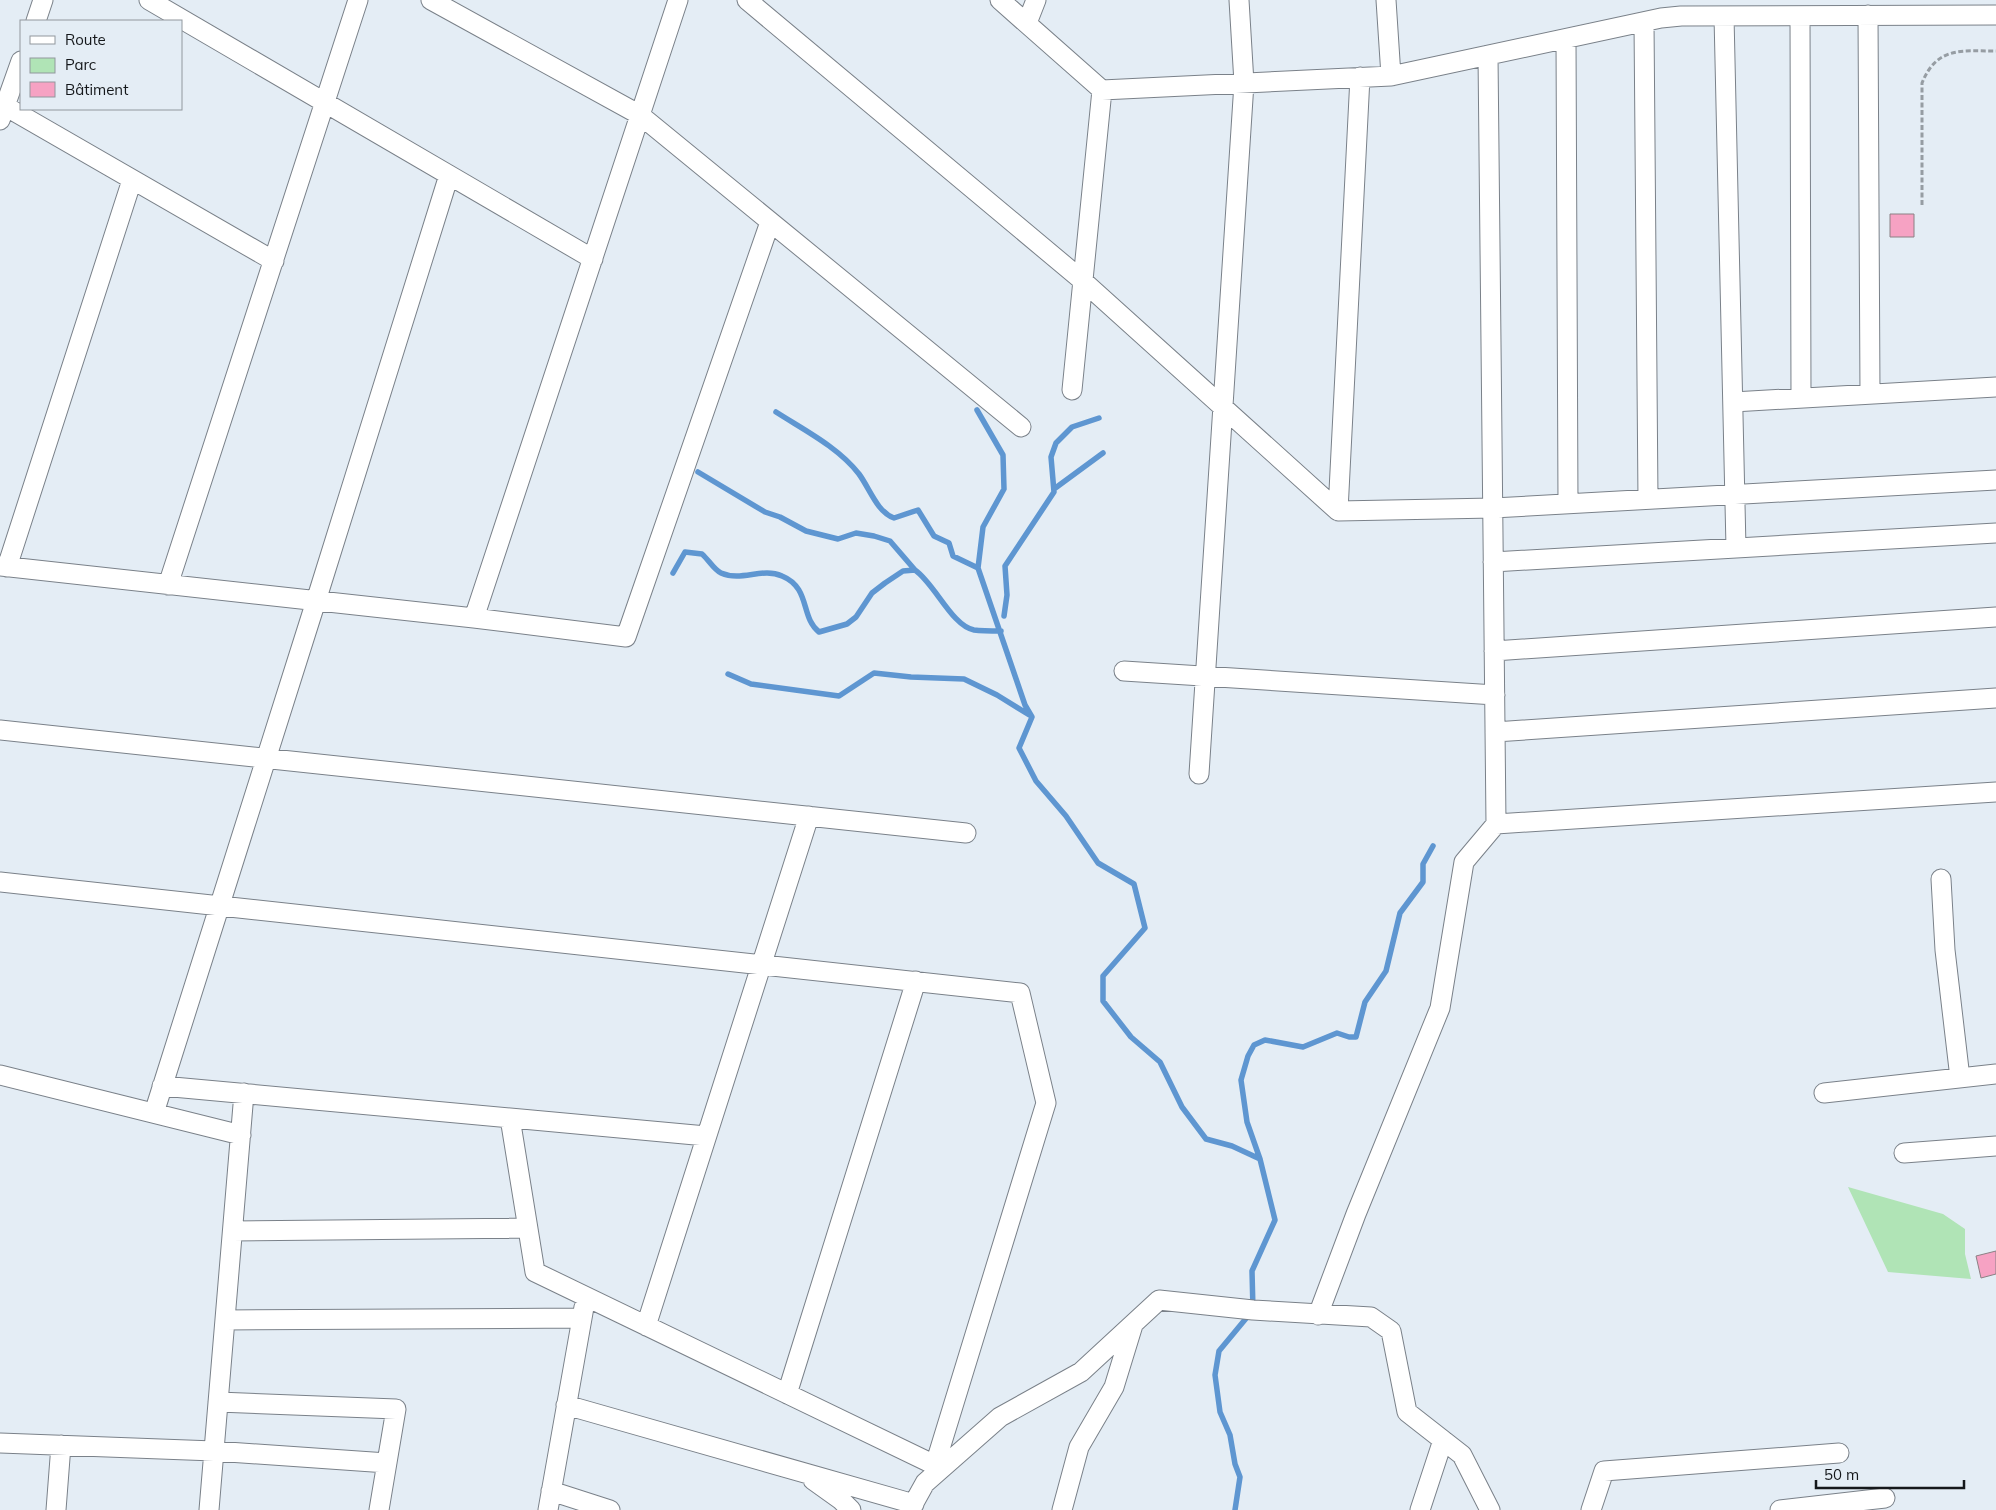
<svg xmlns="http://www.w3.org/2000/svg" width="1996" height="1510" viewBox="0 0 1996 1510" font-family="Mulish,sans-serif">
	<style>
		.green { fill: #b0e4b6 }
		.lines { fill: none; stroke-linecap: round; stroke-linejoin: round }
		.stream { stroke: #5e96d1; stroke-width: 5.5 }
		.building { fill: #f6a2c3; stroke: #8b8084 }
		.minor-casing { stroke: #7a8189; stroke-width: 21 }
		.path { stroke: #969da3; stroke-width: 3; stroke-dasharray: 5 2.5; stroke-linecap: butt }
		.minor { stroke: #fff; stroke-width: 19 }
	</style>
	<rect width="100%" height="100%" fill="#e4edf5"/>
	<path class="green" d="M1848,1187L1943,1214L1965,1229V1254L1971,1279L1888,1272Z"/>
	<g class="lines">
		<path class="stream" d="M977,410L1003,455L1004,489L983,527L978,568
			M776,412C804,430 838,447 859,474C870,489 877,512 894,518L918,510L934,536L949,543L953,556L978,568L1025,705L1032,717L1019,748L1036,781L1066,816L1098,863L1134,884L1145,928L1103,976V1001L1131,1037L1160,1062L1182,1107L1206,1139L1232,1146L1260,1159
			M698,472L765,512L780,517L806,531L838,539L856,533L874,536L890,541L915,570
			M1054,489L1103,453
			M673,573L685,552L702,554C708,559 714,570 721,573C742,582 762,567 782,576C811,588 800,617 819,632L847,624L856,617L872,593L885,583L903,571L915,570C935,584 952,626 974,630C982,631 992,631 1001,631
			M1004,616L1007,595L1005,566L1054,492L1051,457L1056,443L1072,427L1099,418
			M728,674L751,684L839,696L874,673L911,677L964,679L997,695L1031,716
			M1235,1510L1240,1477L1235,1464L1230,1435L1220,1412L1215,1375L1219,1351L1253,1310L1252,1271L1275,1220L1260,1159L1247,1122L1241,1080L1248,1056L1254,1045L1265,1040L1303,1047L1337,1033L1349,1037H1356L1365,1002L1386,971L1400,913L1423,882V864L1433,846"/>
	</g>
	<path class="building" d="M1890,214H1914V237H1890Z
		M1996,1251V1274L1981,1278L1976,1256Z"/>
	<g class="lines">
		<defs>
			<path id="minor" d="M149,0L593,259
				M431,0L640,115L1021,427
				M747,0L1083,281L1338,511L1493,508L1996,480
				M1000,0L1102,90L1391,76L1661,18L1681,16L1996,15
				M1386,0L1391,76
				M1868,15L1870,394
				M1724,16L1736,548
				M1800,16L1801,398
				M36,21L43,0
				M1644,22L1648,499
				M1027,23L1036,0
				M1566,39L1568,504
				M5,106L274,261
				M0,120L21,61
				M1072,390L1102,90
				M1733,402L1996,387
				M1338,511L1360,77
				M1493,562L1996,533
				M0,566L474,618L626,637L770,222
				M7,567L132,180
				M168,585L358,0
				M474,618L678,0
				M1494,651L1996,617
				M1124,671L1495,695
				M0,730L966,833
				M1495,732L1996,698
				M1199,774L1244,83L1239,0
				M1496,824L1996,792
				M1941,879L1945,950L1960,1078
				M0,882L1020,993L1046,1103L935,1465
				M0,1075L241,1135
				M162,1086L706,1136
				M1824,1093L1996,1074
				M154,1113L316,601L449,175
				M510,1118L535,1272L941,1468
				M1904,1153L1996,1146
				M233,1231L528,1228
				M1318,1315L1356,1214L1440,1008L1464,862L1496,824L1488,55
				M225,1320L582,1318
				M646,1326L809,816
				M787,1394L916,981
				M218,1402L396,1409L379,1510
				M566,1405L914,1504
				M0,1443L214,1451L387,1463
				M813,1480L841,1500L851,1510
				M551,1491L610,1510
				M56,1510L61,1445
				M209,1510L244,1093
				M548,1510L584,1307
				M910,1510L925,1483L1000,1417L1081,1372L1159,1300L1253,1310L1371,1317L1391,1331L1407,1412L1462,1455L1490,1510
				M1062,1510L1079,1447L1114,1387L1133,1325
				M1420,1510L1443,1440
				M1591,1510L1604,1471L1839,1453
				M1780,1510L1885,1498"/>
		</defs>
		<use href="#minor" class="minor-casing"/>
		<path class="path" d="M1922,205V83C1937,46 1962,51 1996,51"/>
		<use href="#minor" class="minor"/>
	</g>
	<rect x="20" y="20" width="162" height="90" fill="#e4edf5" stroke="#91989e"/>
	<rect x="30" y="36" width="25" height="8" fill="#ffffff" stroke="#91989e"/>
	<text x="65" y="45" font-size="15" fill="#15181b">Route</text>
	<rect x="30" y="58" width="25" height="15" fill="#b0e4b6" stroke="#91989e"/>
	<text x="65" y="70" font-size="15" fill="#15181b">Parc</text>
	<rect x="30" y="82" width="25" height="15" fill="#f6a2c3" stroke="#91989e"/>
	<text x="65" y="95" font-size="15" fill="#15181b">Bâtiment</text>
	<path d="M1816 1480v8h148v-8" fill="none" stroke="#15181b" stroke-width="2.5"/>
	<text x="1824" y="1480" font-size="15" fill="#15181b" stroke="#e4edf5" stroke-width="4" paint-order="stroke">50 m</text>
</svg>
